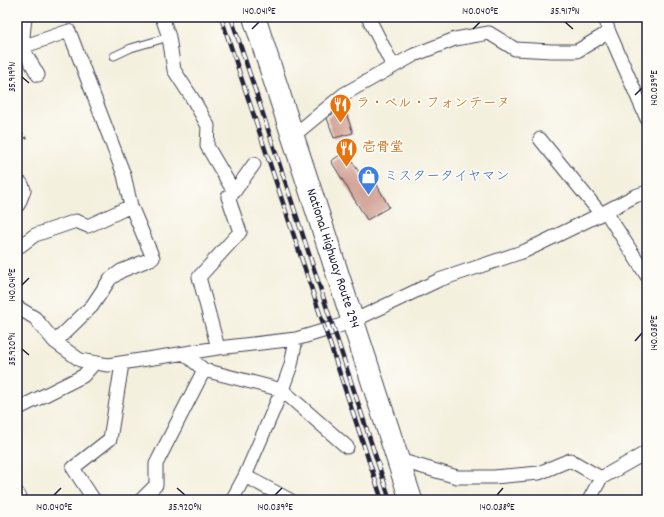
<svg xmlns="http://www.w3.org/2000/svg" width="664" height="517" viewBox="0 0 664 517" font-family="Dekko,'Klee One',sans-serif">
	<style>
		.building { fill: #cc9689 }
		.lines { fill: none; stroke-linecap: round; stroke-linejoin: round }
		.service-casing { stroke: #424153; stroke-width: 9 }
		.minor-casing { stroke: #424153; stroke-width: 15 }
		.tertiary-casing { stroke: #424153; stroke-width: 19 }
		.trunk-casing { stroke: #424153; stroke-width: 24 }
		.path { stroke: #424153; stroke-width: 2; stroke-dasharray: 3 3; stroke-linecap: butt }
		.service { stroke: #fff; stroke-width: 7 }
		.minor { stroke: #fff; stroke-width: 13 }
		.tertiary { stroke: #fff; stroke-width: 17 }
		.trunk { stroke: #fff; stroke-width: 22 }
		.rail-casing { stroke: #22223b; stroke-width: 4.5 }
		.rail { stroke: #fdfcf7; stroke-width: 3; stroke-dasharray: 9; stroke-linecap: butt }
		.ticks { fill: none; stroke: #22223b; stroke-width: 1.5 }
		.labels { text-anchor: middle; dominant-baseline: central; stroke-width: 3.5; stroke-linejoin: round; paint-order: stroke }
		.food-label { font-size: 14px; fill: #c56008; stroke: #fdfcf7; text-anchor: start }
		.shop-label { font-size: 14px; fill: #366cbe; stroke: #fdfcf7; text-anchor: start }
		.street-label { font-size: 14px; fill: #22223b; stroke: #fdfcf7 }
		.neatline { fill: none; stroke: #22223b; stroke-width: 1.5 }
		.ticks-label { font-size: 10px; text-anchor: middle; fill: #22223b }
	</style>
	<rect width="100%" height="100%" fill="#fdfcf7"/>
	<filter id="ink" filterUnits="userSpaceOnUse"><feTurbulence type="fractalNoise" baseFrequency=".025" numOctaves="2"/><feDisplacementMap in="SourceGraphic" scale="8" xChannelSelector="R" yChannelSelector="G"/><feConvolveMatrix kernelMatrix="1 2 1 2 8 2 1 2 1" color-interpolation-filters="sRGB"/></filter>
	<filter id="wash" filterUnits="userSpaceOnUse"><feTurbulence type="fractalNoise" baseFrequency=".012" numOctaves="4" result="noise"/><feDisplacementMap in="SourceGraphic" scale="16" xChannelSelector="R" yChannelSelector="G"/><feGaussianBlur stdDeviation="0.9" result="paint"/><feColorMatrix in="noise" values="0 0 0 0 0 0 0 0 0 0 0 0 0 0 0 0 0 1.4 0 .05"/><feComposite in="paint" operator="in"/></filter>
	<g filter="url(#wash)">
		<rect width="100%" height="100%" fill="#f4f0de"/>
		<g id="blocks">
			<path class="building" d="M345,110L353,133L334,138L327,118L332,114Z
				M346,151L363,179L371,174L389,207L367,220L331,161Z"/>
		</g>
	</g>
	<g filter="url(#ink)">
		<use href="#blocks" fill-opacity="0" stroke="#424153" stroke-width="1"/>
		<g class="lines">
			<defs>
				<path id="service" d="M114,56L131,48L169,37"/>
				<path id="minor" d="M25,17L22,47L38,75
					M162,17L169,37L174,70L194,101L208,126L207,146L234,192
					M368,17L393,66
					M604,17L609,32L647,119
					M22,47L69,31L124,175L131,206L153,258L121,271L110,279L92,306L55,342
					M293,136L344,94L414,55L455,39L489,33L515,49L551,51H577L609,32
					M540,139L601,214
					M606,212L647,276
					M17,246H20L35,235L76,221L88,226L131,206
					M17,307L35,318L55,342L80,360L108,365L218,348L296,339L333,328L353,321L439,280L525,251L601,214L635,196L647,192
					M218,348L199,277L240,232L228,197L234,192L254,164
					M204,370L282,390L347,447
					M17,409L83,376L91,367L93,363
					M399,460L457,477H494L539,473L570,460L601,478L647,452
					M245,476L290,500
					M17,493L21,500
					M94,500L73,468L110,439L122,364
					M141,500L156,485V464L204,370L185,354
					M232,500L245,476L282,390L291,365L296,339
					M589,500L601,478"/>
				<path id="tertiary" d="M17,203L22,190L20,185"/>
				<g id="trunk">
					<path id="s1" d="M254,17L411,500"/>
				</g>
			</defs>
			<use href="#service" class="service-casing"/>
			<use href="#minor" class="minor-casing"/>
			<use href="#tertiary" class="tertiary-casing"/>
			<use href="#trunk" class="trunk-casing"/>
			<path class="path" d="M17,128L28,140"/>
			<use href="#service" class="service"/>
			<use href="#minor" class="minor"/>
			<use href="#tertiary" class="tertiary"/>
			<use href="#trunk" class="trunk"/>
			<defs>
				<path id="rail" d="M221,17L382,500
					M231,17L390,500"/>
			</defs>
			<use href="#rail" class="rail-casing"/>
			<use href="#rail" class="rail"/>
		</g>
	</g>
	<path class="ticks" d="M565,22L573,29M252,29L259,22M473,29L480,22M22,77L29,83M635,95L642,88M22,285L29,278M635,341L642,333M22,349L29,355M177,488L185,495M54,495L61,488M275,495L282,488M497,495L503,488"/>
	<defs>
		<symbol id="restaurant-pin" viewBox="-11 -11 22 30"><path d="M0 17L-7.5 6A9.5 9.5 0 1 1 7.5 6Z" fill="#e8710a" stroke="#fdfcf7"/><path d="M-5-6h1v4h1v-4h1v4h1v-4h1v5L-1.5 .5V6h-2V.5L-5-1ZM5-6V6H3V1.5H1.5Q1.5-4 5-6Z" fill="#fff"/></symbol>
		<symbol id="shop-pin" viewBox="-11 -11 22 30"><path d="M0 17L-7.5 6A9.5 9.5 0 1 1 7.5 6Z" fill="#3f7fe0" stroke="#fdfcf7"/><path d="M-5-2.5h2.3a2.7 3.5 0 0 1 5.4 0H5L5.5 6h-11ZM-1.5-2.5h3a1.5 2.3 0 0 0-3 0Z" fill="#fff"/></symbol>
	</defs>
	<g fill-rule="evenodd">
		<use href="#restaurant-pin" x="328" y="92" width="25" height="34"/>
		<use href="#restaurant-pin" x="334" y="136" width="25" height="34"/>
		<use href="#shop-pin" x="356" y="164" width="25" height="34"/>
	</g>
	<g class="labels">
		<g class="food-label">
			<text x="356" y="104">ラ・ベル・フォンテーヌ</text>
			<text x="362" y="148">壱骨堂</text>
		</g>
		<g class="shop-label">
			<text x="384" y="177">ミスタータイヤマン</text>
		</g>
		<g class="street-label">
			<text stroke="none"><textPath href="#s1" startOffset="254">National Highway Route 294</textPath></text>
		</g>
	</g>
	<rect width="664" height="517" fill="none" stroke="#fdfcf7" stroke-width="44"/>
	<rect x="22" y="22" width="620" height="473" class="neatline"/>
	<g class="ticks-label">
		<text x="259" y="14">140.041°E</text>
		<text x="480" y="14">140.040°E</text>
		<text x="565" y="14">35.917°N</text>
		<text transform="translate(11 77) rotate(-90)" y="4">35.919°N</text>
		<text transform="translate(653 88) rotate(-90)" y="4">140.039°E</text>
		<text transform="translate(11 285) rotate(-90)" y="4">140.041°E</text>
		<text transform="translate(653 333) rotate(-90)" y="4">140.038°E</text>
		<text transform="translate(11 349) rotate(-90)" y="4">35.920°N</text>
		<text x="54" y="510">140.040°E</text>
		<text x="185" y="510">35.920°N</text>
		<text x="275" y="510">140.039°E</text>
		<text x="497" y="510">140.038°E</text>
	</g>
</svg>
